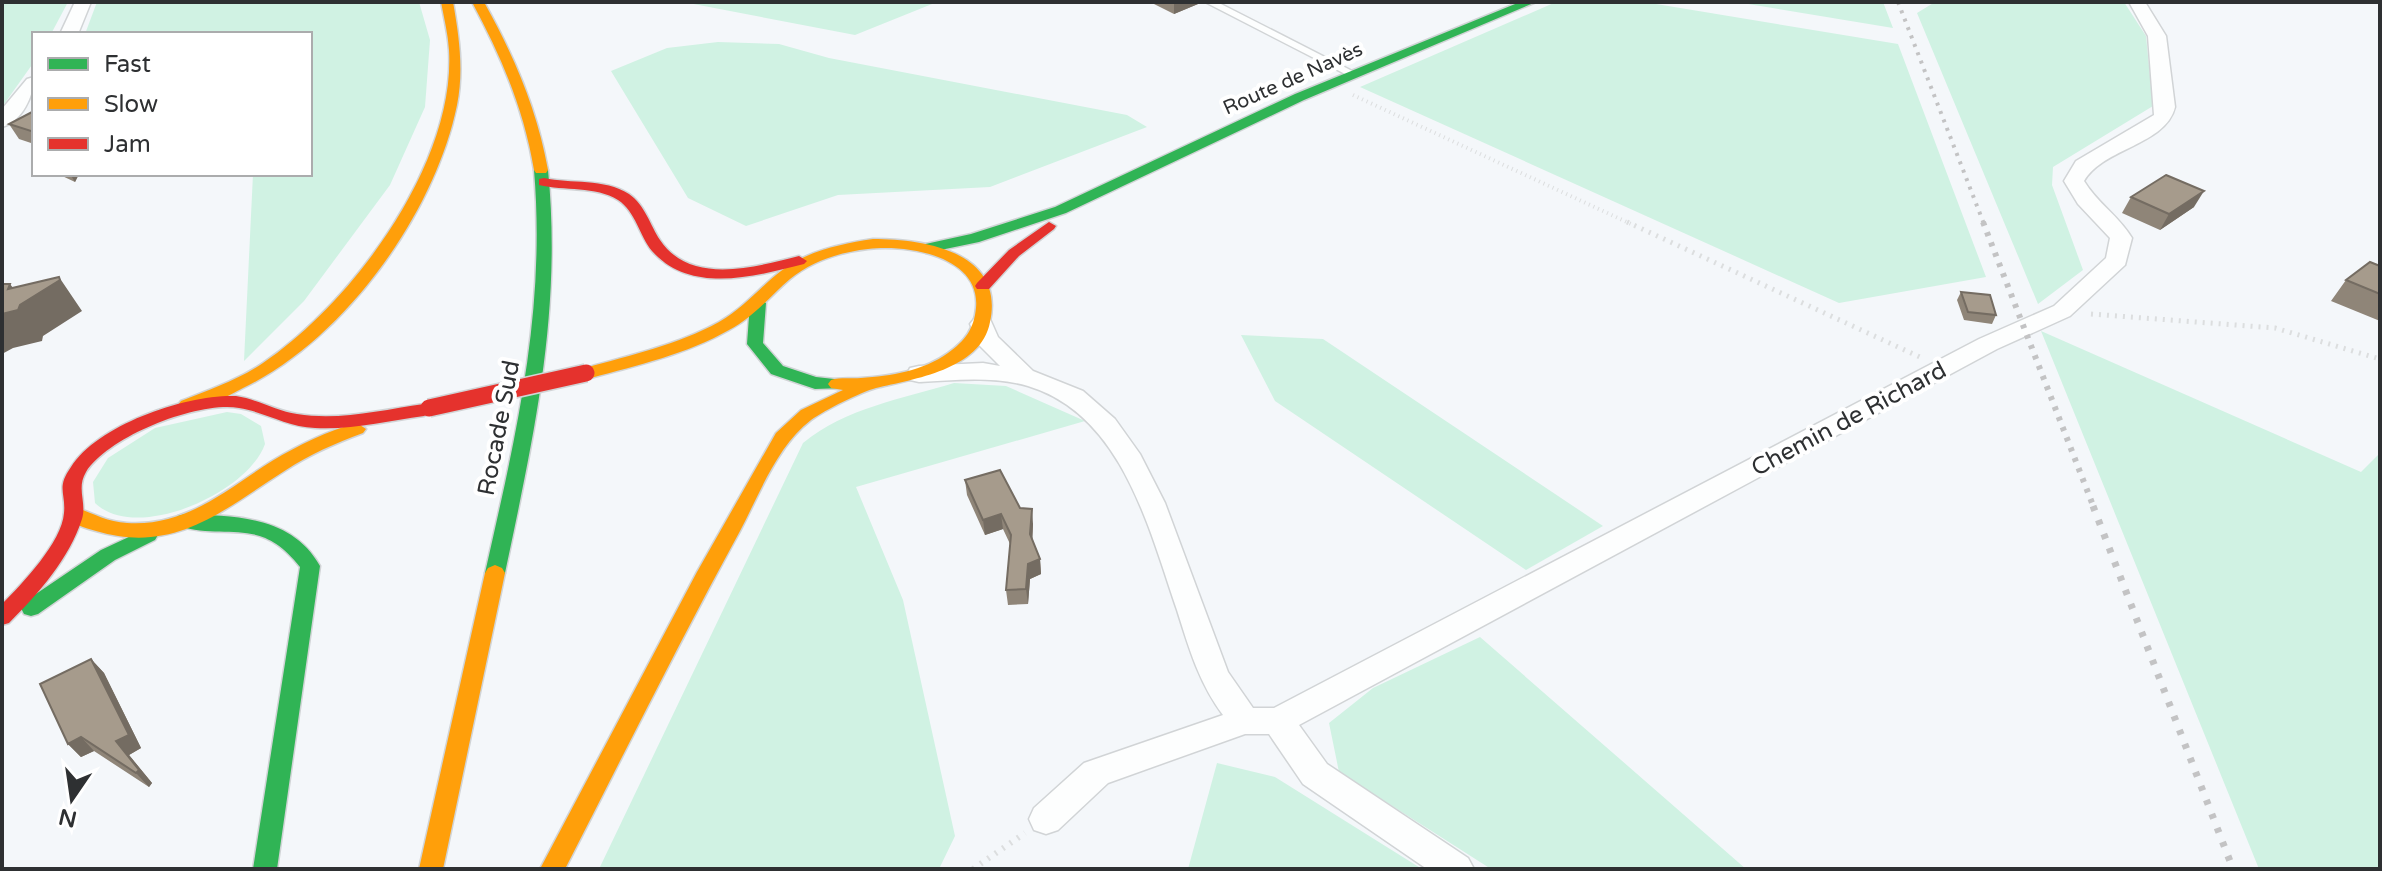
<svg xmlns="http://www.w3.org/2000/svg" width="2382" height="871" viewBox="0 0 2382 871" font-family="'Varela Round',sans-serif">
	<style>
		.green { fill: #d0f2e3 }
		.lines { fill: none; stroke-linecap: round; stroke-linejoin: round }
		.lane-casing { stroke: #d1d4d6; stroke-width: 3 }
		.street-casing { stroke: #d1d4d6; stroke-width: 3 }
		.fast-casing { stroke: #d1d4d6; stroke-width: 3 }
		.slow-casing { stroke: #d1d4d6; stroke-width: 3 }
		.jam-casing { stroke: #d1d4d6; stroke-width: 3 }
		.path-far2 { stroke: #dcdedf; stroke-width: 4; stroke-dasharray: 1 4; stroke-linecap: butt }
		.path-far1 { stroke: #dcdedf; stroke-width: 5; stroke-dasharray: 2 6; stroke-linecap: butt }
		.path { stroke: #dcdedf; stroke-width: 6; stroke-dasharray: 2 7; stroke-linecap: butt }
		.lane { fill: #fdfefe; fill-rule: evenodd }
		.street { fill: #fdfefe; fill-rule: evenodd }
		.fast { fill: #30b455; fill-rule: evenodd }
		.slow { fill: #ff9f0a; fill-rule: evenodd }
		.jam { fill: #e5322d; fill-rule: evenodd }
		.rail-far2 { stroke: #c3c3c4; stroke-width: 4; stroke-dasharray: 3 6; stroke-linecap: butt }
		.rail-far1 { stroke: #c3c3c4; stroke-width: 6; stroke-dasharray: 4 7; stroke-linecap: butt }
		.rail { stroke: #c3c3c4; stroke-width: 7; stroke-dasharray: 5 10; stroke-linecap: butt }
		.jam-bridge-casing { stroke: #d1d4d6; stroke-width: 20; stroke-linecap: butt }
		.jam-bridge { stroke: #e5322d; stroke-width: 17 }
		.wall { fill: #8f8578 }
		.shaded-wall { fill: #746c62 }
		.building { fill: #a69b8c; stroke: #746c62; stroke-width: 2 }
		.labels { text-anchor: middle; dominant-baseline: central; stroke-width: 8; stroke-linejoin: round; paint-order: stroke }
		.far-street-label { font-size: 20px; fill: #2e3032; stroke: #fff }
		.street-label { font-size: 24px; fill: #2e3032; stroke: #fff }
	</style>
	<rect width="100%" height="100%" fill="#f4f7fa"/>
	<path class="green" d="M2,2H68L51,34H34V62L2,107Z
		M97,2H419L430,40L425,107L390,185L304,301L244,361L253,174H310V34H85Z
		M683,2H937L855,35Z
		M1556,2H1644L1898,44L1986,277L1839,303L1360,87Z
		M1736,2H1883L1893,28Z
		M1935,2H2124L2146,36L2153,106L2053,167L2052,185L2083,270L2038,304L1917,13Z
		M718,42L779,44L829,58L1127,115L1147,127L990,187L838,195L746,226L688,198L611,71L667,48Z
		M2041,331L2361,472L2380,453V869H2259Z
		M1241,335L1323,339L1603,526L1526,570L1275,401Z
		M954,383L1006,386L1085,421L856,487L903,600L955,836L939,869H599L803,443C846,408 901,399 954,383Z
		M227,412L241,414L261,426L265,444C248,493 136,543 95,503L93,482L108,458L155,428Z
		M1480,637L1746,869H1491L1339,772L1329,723L1373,688Z
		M1217,763L1275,777L1422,869H1188Z"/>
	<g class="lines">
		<defs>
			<path id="lane" d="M1205,2H1217L1360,75L1351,77Z"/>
			<path id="street" d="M75,2H91L78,34H60Z
				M2129,2H2145L2166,36L2175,107C2166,145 2103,148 2084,181C2097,203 2119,216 2132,238L2125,265L2070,316L1997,349L1299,725L1327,764L1468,858L1474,869H1427L1303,784L1269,734H1245L1108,783L1058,830L1046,834L1034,830L1029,819L1034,808L1084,763L1223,715C1199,683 1189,648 1177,610C1149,529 1122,414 1028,386C993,376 955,380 919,382L910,380L907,374L910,368L919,366L983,363L1000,366L979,345L970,324L974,319H990L998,337L1033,371L1083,391L1115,419L1140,454L1165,503L1228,672L1253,708H1274L1979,339L2054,306L2106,258L2110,238L2078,204L2064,181L2076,161L2154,115L2148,36Z
				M34,77C34,95 22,122 2,127V109L27,79Z"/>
			<path id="fast" d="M1520,2H1536L1304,100L1066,213L979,242L926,253L918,248L921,245L971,234L1055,207L1295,94Z
				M541,166L548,170C562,312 534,435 505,573L502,578H488L485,573C516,435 546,312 534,170Z
				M758,298L766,303L763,343L783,366L816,377L843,380L846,384L843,388L815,389L771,374L747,344L750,303Z
				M185,514C236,516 292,516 320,566L277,869H253L300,567C260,515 228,541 178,526L175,521L178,516Z
				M148,528L155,530L158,535L155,540L115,560L38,614L31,616L24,614L21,608L24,602L101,550Z"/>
			<path id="slow" d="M441,2H453C459,36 464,70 457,105C435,213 344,340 243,388C227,396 198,414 181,409L178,405L181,401C209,390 238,380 263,363C353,302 456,163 449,50C448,34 444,18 441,2Z
				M472,2H484C514,56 537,109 548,170L546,173H536L534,170C524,109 501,56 472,2Z
				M873,239C925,239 1005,252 990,322C981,370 913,379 876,388C861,392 825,410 811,420C777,446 760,493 740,531C679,642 623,756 565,869H540L697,572L776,433L801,410L843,390L831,388L828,384L831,380C841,377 851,379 861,378C891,376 923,371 948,353C965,341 974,329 976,308C981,256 907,244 868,249C841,252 812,261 790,279C769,297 754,317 729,330C687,354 638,365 591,378L582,372L585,368C631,355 677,345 719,322C744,308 759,288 781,271C807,251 840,244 873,239Z
				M357,423L366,429L363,433C336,443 310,454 286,470C224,509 176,555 96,531C85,528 71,524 64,514L67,509L74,507C93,513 107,522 127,523C186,527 226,490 272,461C299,445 327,431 357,423Z
				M495,565L502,568L505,573L443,869H419L485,573L488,568Z"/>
			<path id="jam" d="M544,178C571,184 604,178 629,194C645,205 650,225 660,240C691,286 755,267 799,256L807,261L804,264C756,276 691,295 652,251C639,235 636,212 618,200C596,186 564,191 539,185V179Z
				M1049,222L1056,226L1054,229L1019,256L989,289H977L975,286L977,283L1009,250Z
				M236,396C257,399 276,411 297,414C339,421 382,410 424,404L433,410L424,416C388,421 352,430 315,428C287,427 265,412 239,408C198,401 109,436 86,472C76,489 87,502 82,519C69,559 39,593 9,623L2,625V604C22,584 62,542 64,513C66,493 56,488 71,467C98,424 188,394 236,396Z"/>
		</defs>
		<use href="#lane" class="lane-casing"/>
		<use href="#street" class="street-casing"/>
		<use href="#fast" class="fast-casing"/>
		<use href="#slow" class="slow-casing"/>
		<use href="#jam" class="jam-casing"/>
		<path class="path-far2" d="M1353,95L1631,224"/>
		<path class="path-far1" d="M1627,222L1922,358
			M2091,314L2275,328L2380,359"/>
		<path class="path" d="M973,869L1025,833"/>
		<use href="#lane" class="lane"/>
		<use href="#street" class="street"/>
		<use href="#fast" class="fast"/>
		<use href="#slow" class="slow"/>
		<use href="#jam" class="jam"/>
		<path class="rail-far2" d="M1898,2L1984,224"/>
		<path class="rail-far1" d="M1983,222L2094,508"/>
		<path class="rail" d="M2093,506L2233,869"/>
		<defs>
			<path id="jam-bridge" d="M429,408L586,373"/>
		</defs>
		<use href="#jam-bridge" class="jam-bridge-casing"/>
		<use href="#jam-bridge" class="jam-bridge"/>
	</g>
	<path class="wall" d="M1150,2H1198V4L1174,14Z
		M34,111V144L19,139L9,124Z
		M58,174H79L75,182Z
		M2131,197L2194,207L2160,230L2122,213Z
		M2380,266V321L2331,301L2346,280Z
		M1961,292L1996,315L1992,324L1964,320L1957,300Z
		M965,480L1020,508L1033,524L1032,540L1040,559L1041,574L1030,579L1028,604L1008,605L1006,590L1010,544L1003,529L985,535L967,495Z
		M91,659L104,673L141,748L129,755L152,783L149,787L94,751L81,757L68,744Z"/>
	<path class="shaded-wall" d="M1174,2H1198V4L1174,14Z
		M70,174H79L75,182Z
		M2204,191L2194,207L2160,230L2169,214Z
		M59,277L82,311L43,336L42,341L13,348L2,354V314L10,284L24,302Z
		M1032,509L1033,524L1032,549L1030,534Z
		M1001,514L1003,529L985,535L983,520Z
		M1040,559L1041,574L1030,579L1028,604L1026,589L1028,564Z
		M91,659L104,673L141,748L129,755L152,783L149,787L136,773L116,741Z
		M81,737L94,751L81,757L68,744Z"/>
	<path class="building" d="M34,111V132L9,124Z
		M2166,175L2204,191L2169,214L2131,197Z
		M2370,262L2380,266V294L2346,280Z
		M59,277L60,280L20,305L18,310L2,314V284H10L8,289Z
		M1961,292L1990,295L1996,315L1968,312Z
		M1000,470L1020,508L1032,509L1030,534L1040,559L1028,564L1026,589L1006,590L1011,535L1001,514L983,520L965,480Z
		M91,659L129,735L116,741L139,770L136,773L81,737L68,744L40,684Z"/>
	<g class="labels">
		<g class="far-street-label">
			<text transform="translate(1293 79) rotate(-24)">Route de Navès</text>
		</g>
		<g class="street-label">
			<text transform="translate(1849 419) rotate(-28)">Chemin de Richard</text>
			<text transform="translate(499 428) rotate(-79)">Rocade Sud</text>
		</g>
	</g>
	<rect width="2382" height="871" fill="none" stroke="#2e3032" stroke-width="8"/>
	<rect x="32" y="32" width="280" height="144" fill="#ffffff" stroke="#abacad" stroke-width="2"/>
	<rect x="48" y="58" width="40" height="12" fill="#30b455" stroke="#abacad" stroke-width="2"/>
	<text x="104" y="72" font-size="24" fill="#2e3032">Fast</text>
	<rect x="48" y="98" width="40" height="12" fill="#ff9f0a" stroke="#abacad" stroke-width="2"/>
	<text x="104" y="112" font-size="24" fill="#2e3032">Slow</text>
	<rect x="48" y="138" width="40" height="12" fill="#e5322d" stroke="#abacad" stroke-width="2"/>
	<text x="104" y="152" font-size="24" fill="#2e3032">Jam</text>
	<g transform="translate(72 799) rotate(193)" stroke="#ffffff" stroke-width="6" paint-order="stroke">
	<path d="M0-6L14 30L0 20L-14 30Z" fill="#2e3032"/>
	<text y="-12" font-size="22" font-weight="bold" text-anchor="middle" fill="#2e3032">N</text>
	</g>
</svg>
